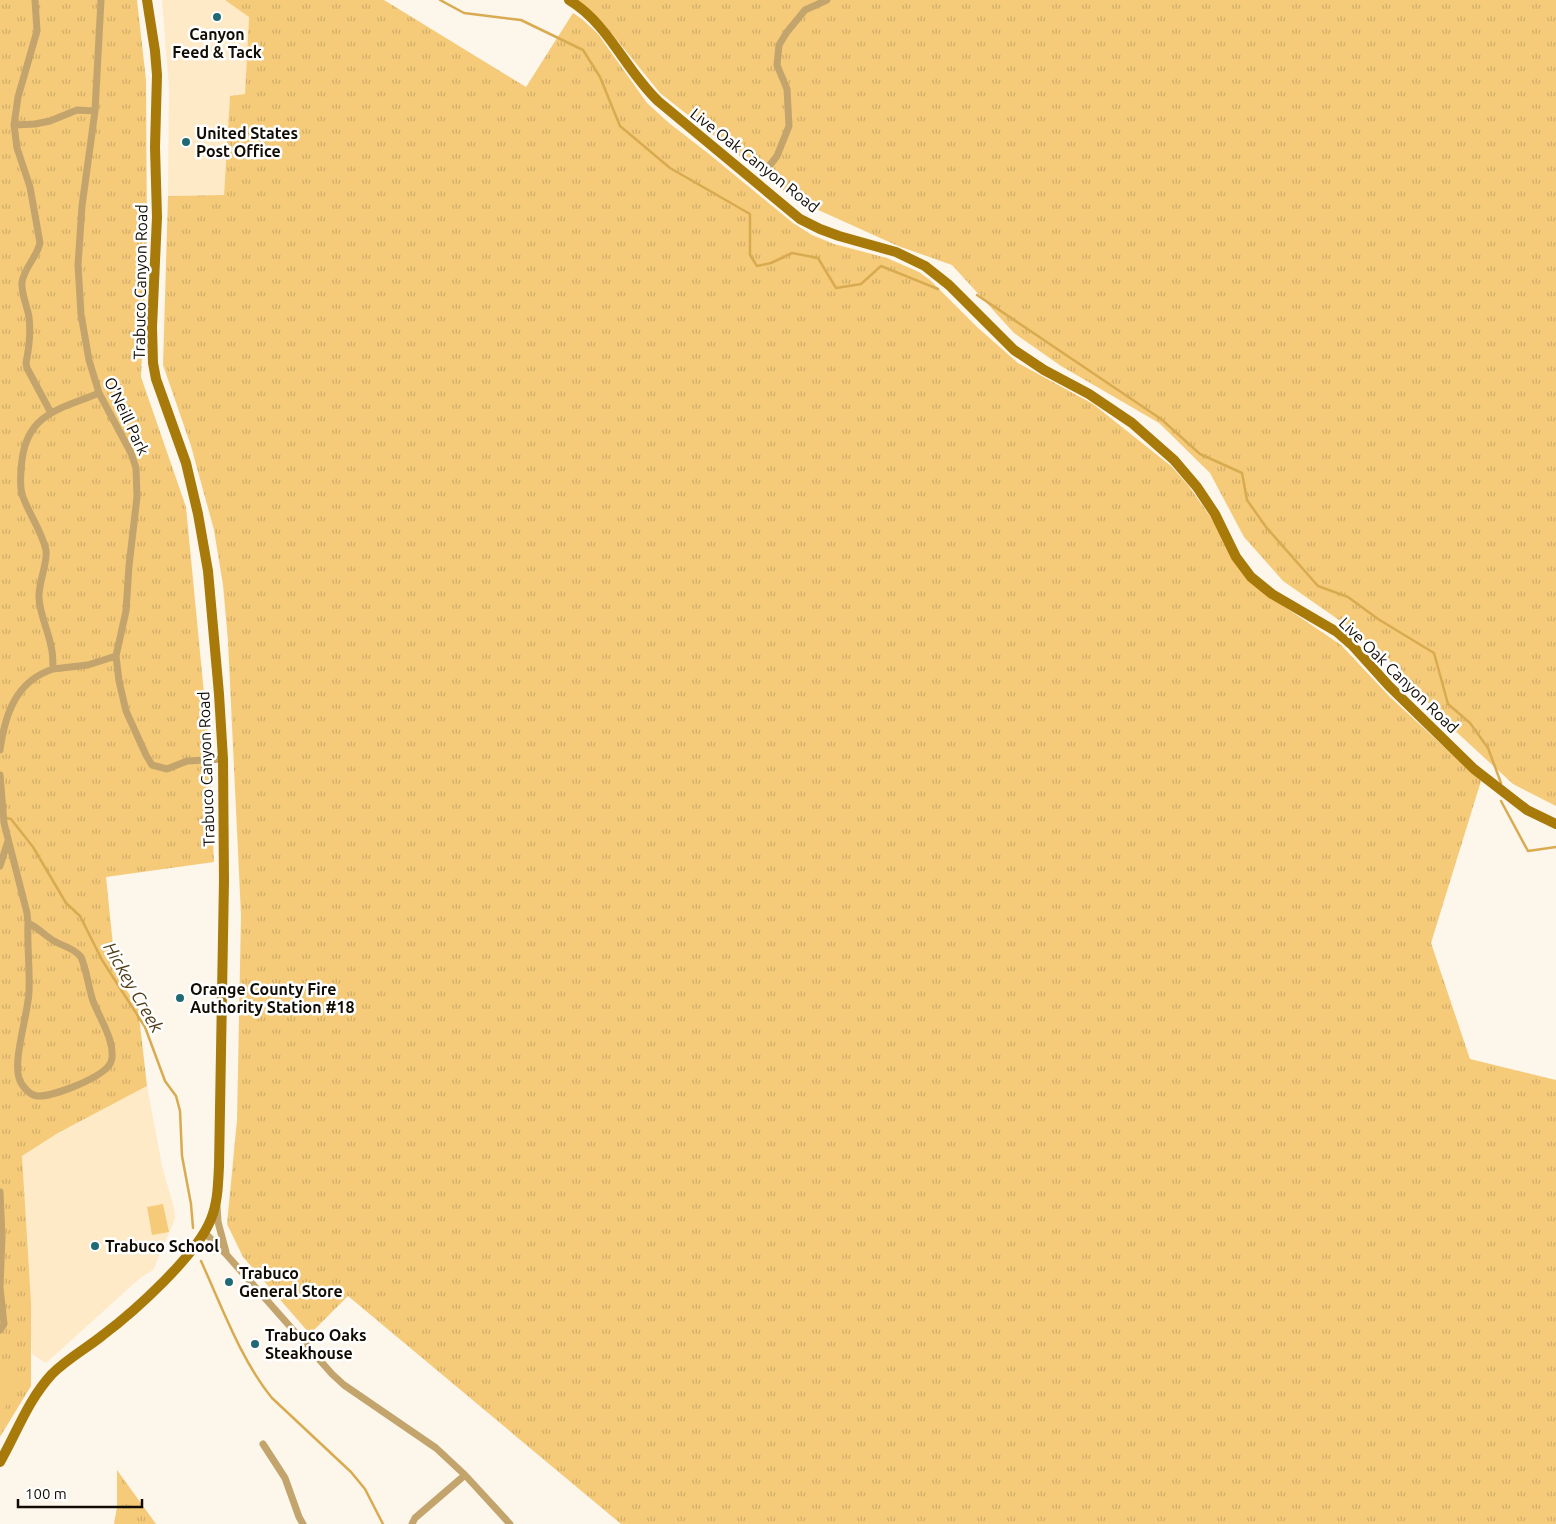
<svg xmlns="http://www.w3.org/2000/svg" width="1556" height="1524" viewBox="0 0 1556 1524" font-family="Ubuntu,sans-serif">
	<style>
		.built { fill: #feeac7 }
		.grass { fill: url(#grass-tufts) }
		.pitch { fill: #f5cb7a }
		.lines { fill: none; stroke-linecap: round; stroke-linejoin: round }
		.stream { stroke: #d9ab51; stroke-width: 2.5 }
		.street { stroke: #c2a46c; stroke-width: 7 }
		.secondary { stroke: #a77a0a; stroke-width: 10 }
		.poi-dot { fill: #1f6974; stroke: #fff; stroke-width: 2 }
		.labels { text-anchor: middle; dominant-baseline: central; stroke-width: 5; stroke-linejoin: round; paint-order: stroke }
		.poi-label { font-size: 16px; font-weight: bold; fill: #120d04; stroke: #fff; text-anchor: start }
		.street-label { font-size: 16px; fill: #120d04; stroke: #fff }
		.water-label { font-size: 18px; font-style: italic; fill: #503d17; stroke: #fff }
	</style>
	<defs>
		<pattern id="grass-tufts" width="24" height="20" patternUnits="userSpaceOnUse" patternTransform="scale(1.25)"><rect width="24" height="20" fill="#f5cb7a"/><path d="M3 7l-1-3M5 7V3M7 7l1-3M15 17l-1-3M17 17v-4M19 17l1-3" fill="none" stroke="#d1ad68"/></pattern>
	</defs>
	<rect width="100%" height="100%" fill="#fcf6eb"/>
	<path class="built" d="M162,0H225L249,16L245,94L230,96L224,195L168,196L169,87Z
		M147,1086L162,1166L174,1208L175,1219L153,1270L140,1278L46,1363L32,1354L22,1156L58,1133Z"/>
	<path class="grass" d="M0,0H137L146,80L147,241L141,377L186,507L208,735L214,862L106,877L116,975L138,1007L147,1086L58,1133L22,1156L31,1303V1386L0,1437Z
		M225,0H384L526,87L573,13L582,19L598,34L647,103L669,123L709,154L793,223L812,235L834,244L887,258L919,272L930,280L977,327L1018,363L1093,404L1171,466L1188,485L1264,593L1341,645L1390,697L1481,781L1431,943L1470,1059L1556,1080V1524H621L348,1296L310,1334L243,1257L227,1224L237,1120L241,915L228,641L223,585L214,530L191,446L163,365L168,196L224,195L230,96L245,94L249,17Z
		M574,0H1556V806L1513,784L1451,727L1391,663L1349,627L1283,581L1244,537L1210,473L1159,423L1061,366L1014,333L952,265L898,246L794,199L660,93L604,24Z
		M117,1470L156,1524H114L117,1507Z"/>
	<path class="pitch" d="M163,1204L169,1232L152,1235L147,1207Z
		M0,1365C22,1378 8,1401 0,1418Z"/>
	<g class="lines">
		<path class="stream" d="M440,0L464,13L521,20L583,50L600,77L620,126L670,168L750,214V255L757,266L771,263L792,253L818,258L836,288L861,284L881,266L938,289
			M977,295L1161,419L1200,454L1242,473L1247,500L1266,527L1318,586L1348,597L1378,619L1434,653L1448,704L1470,723L1488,748L1501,783
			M1501,801L1528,851L1556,847
			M6,818L11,819L33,847L66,903L80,916L102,960L145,1027L165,1081L176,1096L180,1111L182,1156L191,1204L193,1228
			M201,1261C222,1307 241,1360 272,1398L351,1472L365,1489L383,1524"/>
		<path class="street" d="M35,0L37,31L18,97L14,125L17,148L30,187L40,243C37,257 24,268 22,282C21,294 27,305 29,317C31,332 29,348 26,363L27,368L51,413
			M101,0L95,111L82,206L78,265L81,314L89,360L99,393L131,453L136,468L137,497L129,566L126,611L116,656L119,681L126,711L146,755L152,765L167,769L187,761L223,759
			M14,125L35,124L50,121L77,110L95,111
			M770,165L777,156L789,126L787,89L777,65L779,45L787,32L805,10L827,0
			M53,669L88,665L116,656
			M0,750C5,714 16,681 53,669C53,661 53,653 51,646C48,630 40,615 39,598C38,583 48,563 46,550C41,529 28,513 22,494C19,483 21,470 22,460C28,412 62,409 99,393
			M0,775L4,823L27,913L28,923C27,946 30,969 29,992C28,1014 13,1059 19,1078C21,1085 29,1095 37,1096C53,1097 105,1077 111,1062C117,1044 99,1017 93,1001C88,986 87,971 81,957C74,948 65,947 56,942C46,937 39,928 28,923
			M0,866L8,841
			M0,1192L2,1237L0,1288L4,1324L0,1330
			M217,1206L218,1222L226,1252
			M204,1232L225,1253L332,1374L344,1385L436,1448L465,1475L510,1524
			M263,1444L285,1478L299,1517L303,1524
			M412,1524L415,1518L465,1475"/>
		<path class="secondary" d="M569,0C609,24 625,70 658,101L800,219L820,229L839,236L896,252L925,266L949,285L1014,350L1044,370L1089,394L1132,423L1174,460L1197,487L1215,514L1236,557L1251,577L1272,594L1337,632L1352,645L1389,686L1474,769L1527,810L1556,824
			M0,1462C17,1432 28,1400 52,1374C67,1359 87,1348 103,1335C135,1311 197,1255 211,1219C218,1202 218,1184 219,1166L224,880L223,759L219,694L208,571L198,514L186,463L156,379L153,363L152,327L157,217L155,147L157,75L155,51L147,0"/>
	</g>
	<g class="poi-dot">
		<circle cx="217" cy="17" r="5"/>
		<circle cx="186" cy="142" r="5"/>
		<circle cx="180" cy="998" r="5"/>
		<circle cx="95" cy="1246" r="5"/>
		<circle cx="229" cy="1282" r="5"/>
		<circle cx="255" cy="1344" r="5"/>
	</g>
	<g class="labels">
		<g class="poi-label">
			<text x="217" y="34" text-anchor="middle">Canyon<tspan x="217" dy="18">Feed &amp; Tack</tspan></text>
			<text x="196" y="133">United States<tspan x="196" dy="18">Post Office</tspan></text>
			<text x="190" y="989">Orange County Fire<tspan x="190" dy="18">Authority Station #18</tspan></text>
			<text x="105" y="1246">Trabuco School</text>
			<text x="239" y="1273">Trabuco<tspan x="239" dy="18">General Store</tspan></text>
			<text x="265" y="1335">Trabuco Oaks<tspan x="265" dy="18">Steakhouse</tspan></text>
		</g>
		<g class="street-label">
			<text transform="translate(755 160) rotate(38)">Live Oak Canyon Road</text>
			<text transform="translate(140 282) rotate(-89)">Trabuco Canyon Road</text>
			<text transform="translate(127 416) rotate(65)">O'Neill Park</text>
			<text transform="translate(1399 675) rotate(44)">Live Oak Canyon Road</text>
			<text transform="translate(206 769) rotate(-92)">Trabuco Canyon Road</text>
		</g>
		<g class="water-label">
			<text transform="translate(134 987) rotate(60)">Hickey Creek</text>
		</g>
	</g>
	<path d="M18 1499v8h124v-8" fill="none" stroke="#120d04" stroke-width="2.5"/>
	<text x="25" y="1499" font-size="15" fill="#120d04" stroke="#ffffff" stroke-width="4" paint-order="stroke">100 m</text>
</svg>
